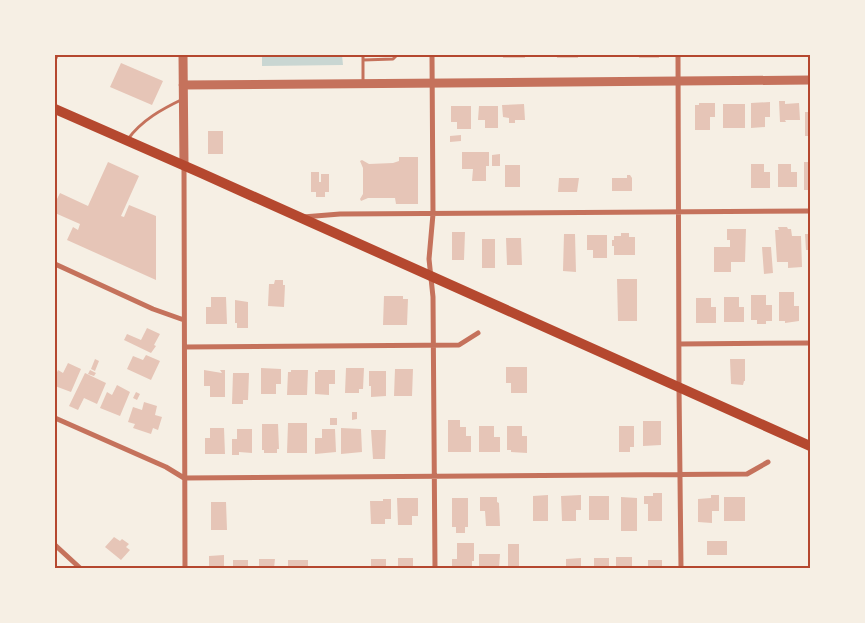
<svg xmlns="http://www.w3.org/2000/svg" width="865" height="623" viewBox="0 0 865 623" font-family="'Titillium Web',sans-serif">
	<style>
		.water { fill: #c9d6d2 }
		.building { fill: #e6c5b7 }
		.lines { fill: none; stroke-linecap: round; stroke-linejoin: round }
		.service { stroke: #c5725c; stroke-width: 3 }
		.minor { stroke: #c5725c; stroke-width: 5 }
		.tertiary { stroke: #c5725c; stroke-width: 9 }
		.primary { stroke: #b5482f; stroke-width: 10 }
		.neatline { fill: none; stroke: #b5482f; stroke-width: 2 }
	</style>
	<rect width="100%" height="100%" fill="#f6efe4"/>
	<path class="water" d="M262,55H342L343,65L262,66Z"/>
	<path class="building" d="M477,55H497V57H477Z
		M503,55H525V58H503Z
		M531,55H551V57H531Z
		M557,55H578V58H557Z
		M611,55H631V57H611Z
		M639,55H659V58H639Z
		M777,55H798V57H777Z
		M121,63L163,81L152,105L110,87Z
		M779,101H785V104L799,103L800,120H785L786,122H780Z
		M770,102V117H765V127L751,128V103Z
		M808,102H810V136H805V112H808Z
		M699,103H715V117H710V130H695V105H699Z
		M524,104L525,120H515V123H509V118L503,117L502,105Z
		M723,104H745V128H723Z
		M451,106H471V129H457V122H451Z
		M479,106H498V128H485V120H478Z
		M208,131H223V154H208Z
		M461,135V141L450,142V136Z
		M462,152H489V166H486V181H472L473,169H462Z
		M500,154V166H492V155Z
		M399,157H418V204H396L395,198H368L361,201L360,199L363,194V168L360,161L362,160L369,164L393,163L399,161Z
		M108,162L139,176L121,216L124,217L129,205L156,216V280L67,240L73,227L78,230L80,224L55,213V203L60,193L88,206Z
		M804,162H810V190H804Z
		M751,164H764V172H770V188H751Z
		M778,164H791V172H797V187H778Z
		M505,165H520V187H505Z
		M311,172H319V182H321V174H329V192H325V197H316V192H311Z
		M627,175H630L632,178V191H612V178H627Z
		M559,178H579L577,192H558Z
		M778,227H787L788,229H791L792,236H801L802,267L788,268V262H777L775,230H779Z
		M727,229H746L745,262H731V272H714V247H730V240H727Z
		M452,232H465L464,260H452Z
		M621,233H629V237H635V255H614V246H612V240H614V236H621Z
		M564,234H575L576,272L563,271Z
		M805,234H810V250H806Z
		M587,235H607V258H593V250H587Z
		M506,238H521L522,265H507Z
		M482,239H495V268H482Z
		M762,247H771L773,273L764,274Z
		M617,279H637V321H618Z
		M275,280H283V285H285L284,307L268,306L269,284H274Z
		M779,292H794V306H799V321L785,323V321H779Z
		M751,295H766V305H772V321H766V324H757V320H751Z
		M384,296H403V299H408L407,325H383Z
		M211,297H226L227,324H206V307H211Z
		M724,297H739V307H744V322H724Z
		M696,298H711V307H716V323H696Z
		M235,300L248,302V328H237V323H235Z
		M147,328L160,334L154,345L156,346L151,353L124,340L127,334L141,340Z
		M146,355L160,361L151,380L127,369L133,356L143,360Z
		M95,359L99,361L95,371L91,369Z
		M730,359H745V381H744L743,385L731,384Z
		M68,363L81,369L71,392L55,386V377L58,370L63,373Z
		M506,367H527V393H511V383H506Z
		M261,368L281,369V384H276V394H261Z
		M346,368H364L363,389H359V393H345Z
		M395,369H413L412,396H394Z
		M90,370L96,373L94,376L88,374Z
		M204,370L222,373L220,370H225V397H210V386H204Z
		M291,370H308L307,395H287L288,372H291Z
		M318,370H335V384H329V395L315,394V372H318Z
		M369,371H386V396L371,397V386H369Z
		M85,373L106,383L97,404L84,398L78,410L69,406Z
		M233,373H249L248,400H243V404H232Z
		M117,385L130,392L120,416L100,408L107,392L112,395Z
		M136,392L140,394L137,400L133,398Z
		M144,402L157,406L155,415L162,417L158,430L153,428L151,434L133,428L135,424L128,422L133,407L142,410Z
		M352,412H357V419L352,420Z
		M330,418H337V425H330Z
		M448,420H460V427H466V436H471V452H448Z
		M643,421H661V445L643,446Z
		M288,423H307V453H287Z
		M262,424H278L279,449H277V453H264V450H262Z
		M479,426H494V437H500V452H479Z
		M507,426H522V436H527V453L511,452V450H507Z
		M619,426H634V447H630V452H619Z
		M210,428H224L225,454H205V438H210Z
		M341,428L361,429L362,452L341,454Z
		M237,429H252V453L239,452V455H232V439H237Z
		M322,429H335L336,452L315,454V438H322Z
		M371,430H386L385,459H373Z
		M653,493H662V521H648V504H644V496H653Z
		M548,495V521H533V496Z
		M581,495V510H576V521H562L561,496Z
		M711,495H719V511H712V523L698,522V499L711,498Z
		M589,496H609V520H589Z
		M480,497H497V502L499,503L500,526H486L485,511H480Z
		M621,497L637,498V531H621Z
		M724,497H745V521H724Z
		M397,498H418V516H412V525H398Z
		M452,498H468V527H465V533H456V527H452Z
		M383,499H391V519H385V524H371L370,501H383Z
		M211,502H226L227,530H211Z
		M114,537L120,541L122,539L129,544L126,547L130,550L121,560L105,547Z
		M707,541H727V555H707Z
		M457,543H474V561H472V568H452V559H457Z
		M508,544H519V568H508Z
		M479,554H500L499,568H479Z
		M224,555V568H209V556Z
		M616,557H632V568H616Z
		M398,558H413V568H398Z
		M581,558V568H566V559Z
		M594,558H609V568H594Z
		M259,559H275L274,568H259Z
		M371,559H386V568H371Z
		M233,560H248V568H233Z
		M288,560H308V568H288Z
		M648,560H662V568H648Z"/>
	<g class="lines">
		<path class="service" d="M363,55V82
			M363,60L393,59L397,55
			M128,139C142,120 162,109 183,99"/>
		<path class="minor" d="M432,55L433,214L429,259L433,297L435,568
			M678,55L679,387L681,568
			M55,58L56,55
			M184,166L185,568
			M303,217L340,214L810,211
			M55,264L153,309L184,320
			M679,344L810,343
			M185,347L459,345L478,333
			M55,418L166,467L184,478L747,474L768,462
			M55,545L80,568"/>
		<path class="tertiary" d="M183,55L184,165
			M183,85L810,80"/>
		<path class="primary" d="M55,109L201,173L810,446"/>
	</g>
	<rect width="865" height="623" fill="none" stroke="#f6efe4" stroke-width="112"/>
	<rect x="56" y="56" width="753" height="511" class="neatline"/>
</svg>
